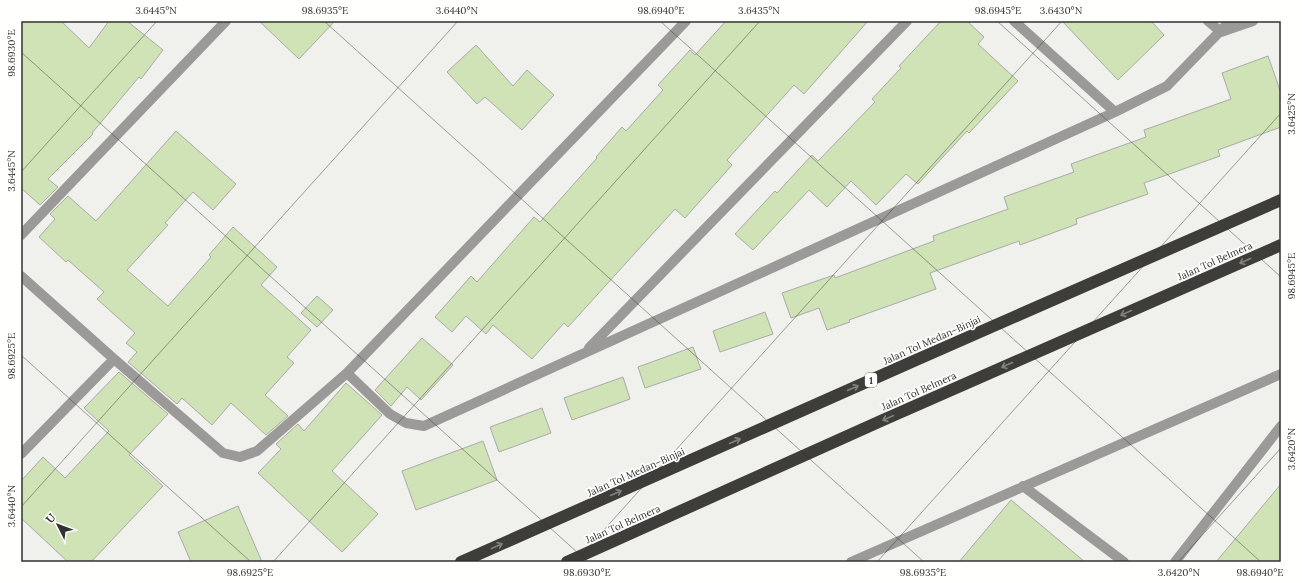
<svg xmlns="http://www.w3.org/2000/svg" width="1302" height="583" viewBox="0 0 1302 583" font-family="Lora,serif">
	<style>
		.building { fill: #cfe3b6; stroke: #a9aba7 }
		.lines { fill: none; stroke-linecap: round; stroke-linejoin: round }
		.street { stroke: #9b9a98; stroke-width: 10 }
		.highway { stroke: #3e3d3a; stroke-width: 12 }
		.oneway { stroke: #82817f }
		.ticks { fill: none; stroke: #323230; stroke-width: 1; stroke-opacity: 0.45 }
		.labels { text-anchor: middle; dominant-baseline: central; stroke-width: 3.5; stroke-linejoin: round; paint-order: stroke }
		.shield { fill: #fffffe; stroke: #70706e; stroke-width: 1 }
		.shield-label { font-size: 9px; font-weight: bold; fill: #323230 }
		.street-label { font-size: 10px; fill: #323230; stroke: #fffffe }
		.neatline { fill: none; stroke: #323230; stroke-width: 1.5 }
		.ticks-label { font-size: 10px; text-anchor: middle; fill: #323230 }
	</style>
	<rect width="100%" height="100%" fill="#f0f0ec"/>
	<path class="building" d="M21,21H61L89,48L109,21H127L163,50L141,79L139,77L92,133L93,134L48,179L58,187L40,205L21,188Z
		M259,21H335L299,59Z
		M726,21H868L804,94L794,85L727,160L732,165L685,218L675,209L568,327L564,323L532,359L493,325L486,334L466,316L452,332L435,317L471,276L477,282L534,217L540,222L597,158L596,157L622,127L626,131L663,90L658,85L690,50L695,55Z
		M941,21H967L984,37L978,44L1018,81L969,133L967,131L918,184L906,174L876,205L851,181L827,207L809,190L753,250L735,234L775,191L777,193L812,155L818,161L875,102L872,99L901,68L899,66Z
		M1062,21H1151L1164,35L1118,80Z
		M476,45L513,86L527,70L554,95L522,130L485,97L477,104L447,72Z
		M1268,56L1281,93V127L1218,150L1220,156L1144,183L1148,194L1076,219L1077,224L1020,245L1019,241L930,273L936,289L849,320L850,322L827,330L819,308L791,318L782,293L834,275L835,278L934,241L933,236L1008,209L1004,197L1074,172L1071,164L1146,137L1144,130L1231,99L1222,73Z
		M176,131L236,184L213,210L193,192L165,223L168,225L127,270L168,306L211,257L209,255L233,227L277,267L261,285L311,330L287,357L294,363L265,395L288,416L266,435L231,403L212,425L182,398L177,404L128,362L137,352L126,343L135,333L97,299L104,292L68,260L66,262L39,237L55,219L50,214L68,196L96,221Z
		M317,296L333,310L317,327L301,313Z
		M765,312L773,334L720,352L713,331Z
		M422,338L453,365L421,400L407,387L391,406L375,390Z
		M693,347L701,369L645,388L638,367Z
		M119,372L168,414L129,455L163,486L91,562H68L21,518V481L43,457L65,478L109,431L84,408Z
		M623,377L630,399L572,420L564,398Z
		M346,383L382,415L332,471L378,514L342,552L258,473L281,449L276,444L298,424L304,431Z
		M542,408L551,433L499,452L490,427Z
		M483,441L497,480L416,510L402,471Z
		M1281,484V562H1216Z
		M1011,500L1085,562H959Z
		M238,506L262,562H191L178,532Z"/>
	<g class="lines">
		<path class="street" d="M1014,21L1115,112
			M1208,21L1221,32
			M1221,32L1253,21
			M21,235L226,21
			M21,276L114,359L223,453L240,457L257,451L347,373L686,21
			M589,348L907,21
			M347,373L390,414L406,423L424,426L1115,112L1167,86L1230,21
			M21,454L114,359
			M1023,486L1124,562
			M851,562L1281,374
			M1175,562L1281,426"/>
		<path class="highway" d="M461,562L916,360L1281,200
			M567,562L883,420L1281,245"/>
	</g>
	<defs><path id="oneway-shaft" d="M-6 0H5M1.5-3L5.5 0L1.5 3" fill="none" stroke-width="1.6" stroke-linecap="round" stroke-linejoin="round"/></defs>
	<g class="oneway">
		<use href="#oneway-shaft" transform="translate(1245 261) rotate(156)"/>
		<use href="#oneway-shaft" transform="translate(1126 313) rotate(156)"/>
		<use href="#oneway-shaft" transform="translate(1007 365) rotate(156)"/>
		<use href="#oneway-shaft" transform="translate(853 388) rotate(-24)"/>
		<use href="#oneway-shaft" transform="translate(888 418) rotate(156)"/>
		<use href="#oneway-shaft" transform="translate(735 441) rotate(-24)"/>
		<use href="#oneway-shaft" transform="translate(616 493) rotate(-24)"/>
		<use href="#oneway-shaft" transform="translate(497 546) rotate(-24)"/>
	</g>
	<path class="ticks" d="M324,21L924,562M660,21L1261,562M997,21L1281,277M21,52L588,562M21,172L157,21M21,355L251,562M21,507L458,21M273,562L760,21M575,562L1062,21M877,562L1281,113M1178,562L1281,448"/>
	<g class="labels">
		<rect class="shield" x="865" y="373" width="12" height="14" rx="3"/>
		<g class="shield-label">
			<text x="871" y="380">1</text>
		</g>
		<g class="street-label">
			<text transform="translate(1215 261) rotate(-24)">Jalan Tol Belmera</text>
			<text transform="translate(932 340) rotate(-24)">Jalan Tol Medan–Binjai</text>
			<text transform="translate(919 391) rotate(-24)">Jalan Tol Belmera</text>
			<text transform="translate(636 472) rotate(-24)">Jalan Tol Medan–Binjai</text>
			<text transform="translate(623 524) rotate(-24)">Jalan Tol Belmera</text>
		</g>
	</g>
	<rect width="1302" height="583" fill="none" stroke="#fffffe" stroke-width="44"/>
	<g transform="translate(58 525) rotate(312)" stroke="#fffffe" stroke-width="3" paint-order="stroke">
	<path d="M0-3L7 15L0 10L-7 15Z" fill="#323230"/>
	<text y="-6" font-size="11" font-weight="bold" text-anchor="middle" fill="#323230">U</text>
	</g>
	<rect x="22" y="22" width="1258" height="539" class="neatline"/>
	<g class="ticks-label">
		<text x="156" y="14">3.6445°N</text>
		<text x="325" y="14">98.6935°E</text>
		<text x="457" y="14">3.6440°N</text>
		<text x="661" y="14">98.6940°E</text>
		<text x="759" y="14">3.6435°N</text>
		<text x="998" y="14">98.6945°E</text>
		<text x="1061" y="14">3.6430°N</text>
		<text transform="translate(11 53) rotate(-90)" y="4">98.6930°E</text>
		<text transform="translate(1291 114) rotate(-90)" y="4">3.6425°N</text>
		<text transform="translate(11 171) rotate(-90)" y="4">3.6445°N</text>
		<text transform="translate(1291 276) rotate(-90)" y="4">98.6945°E</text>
		<text transform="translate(11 356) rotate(-90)" y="4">98.6925°E</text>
		<text transform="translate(1291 449) rotate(-90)" y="4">3.6420°N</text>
		<text transform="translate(11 506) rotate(-90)" y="4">3.6440°N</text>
		<text x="250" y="576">98.6925°E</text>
		<text x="587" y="576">98.6930°E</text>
		<text x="923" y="576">98.6935°E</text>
		<text x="1179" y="576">3.6420°N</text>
		<text x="1260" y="576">98.6940°E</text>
	</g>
</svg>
